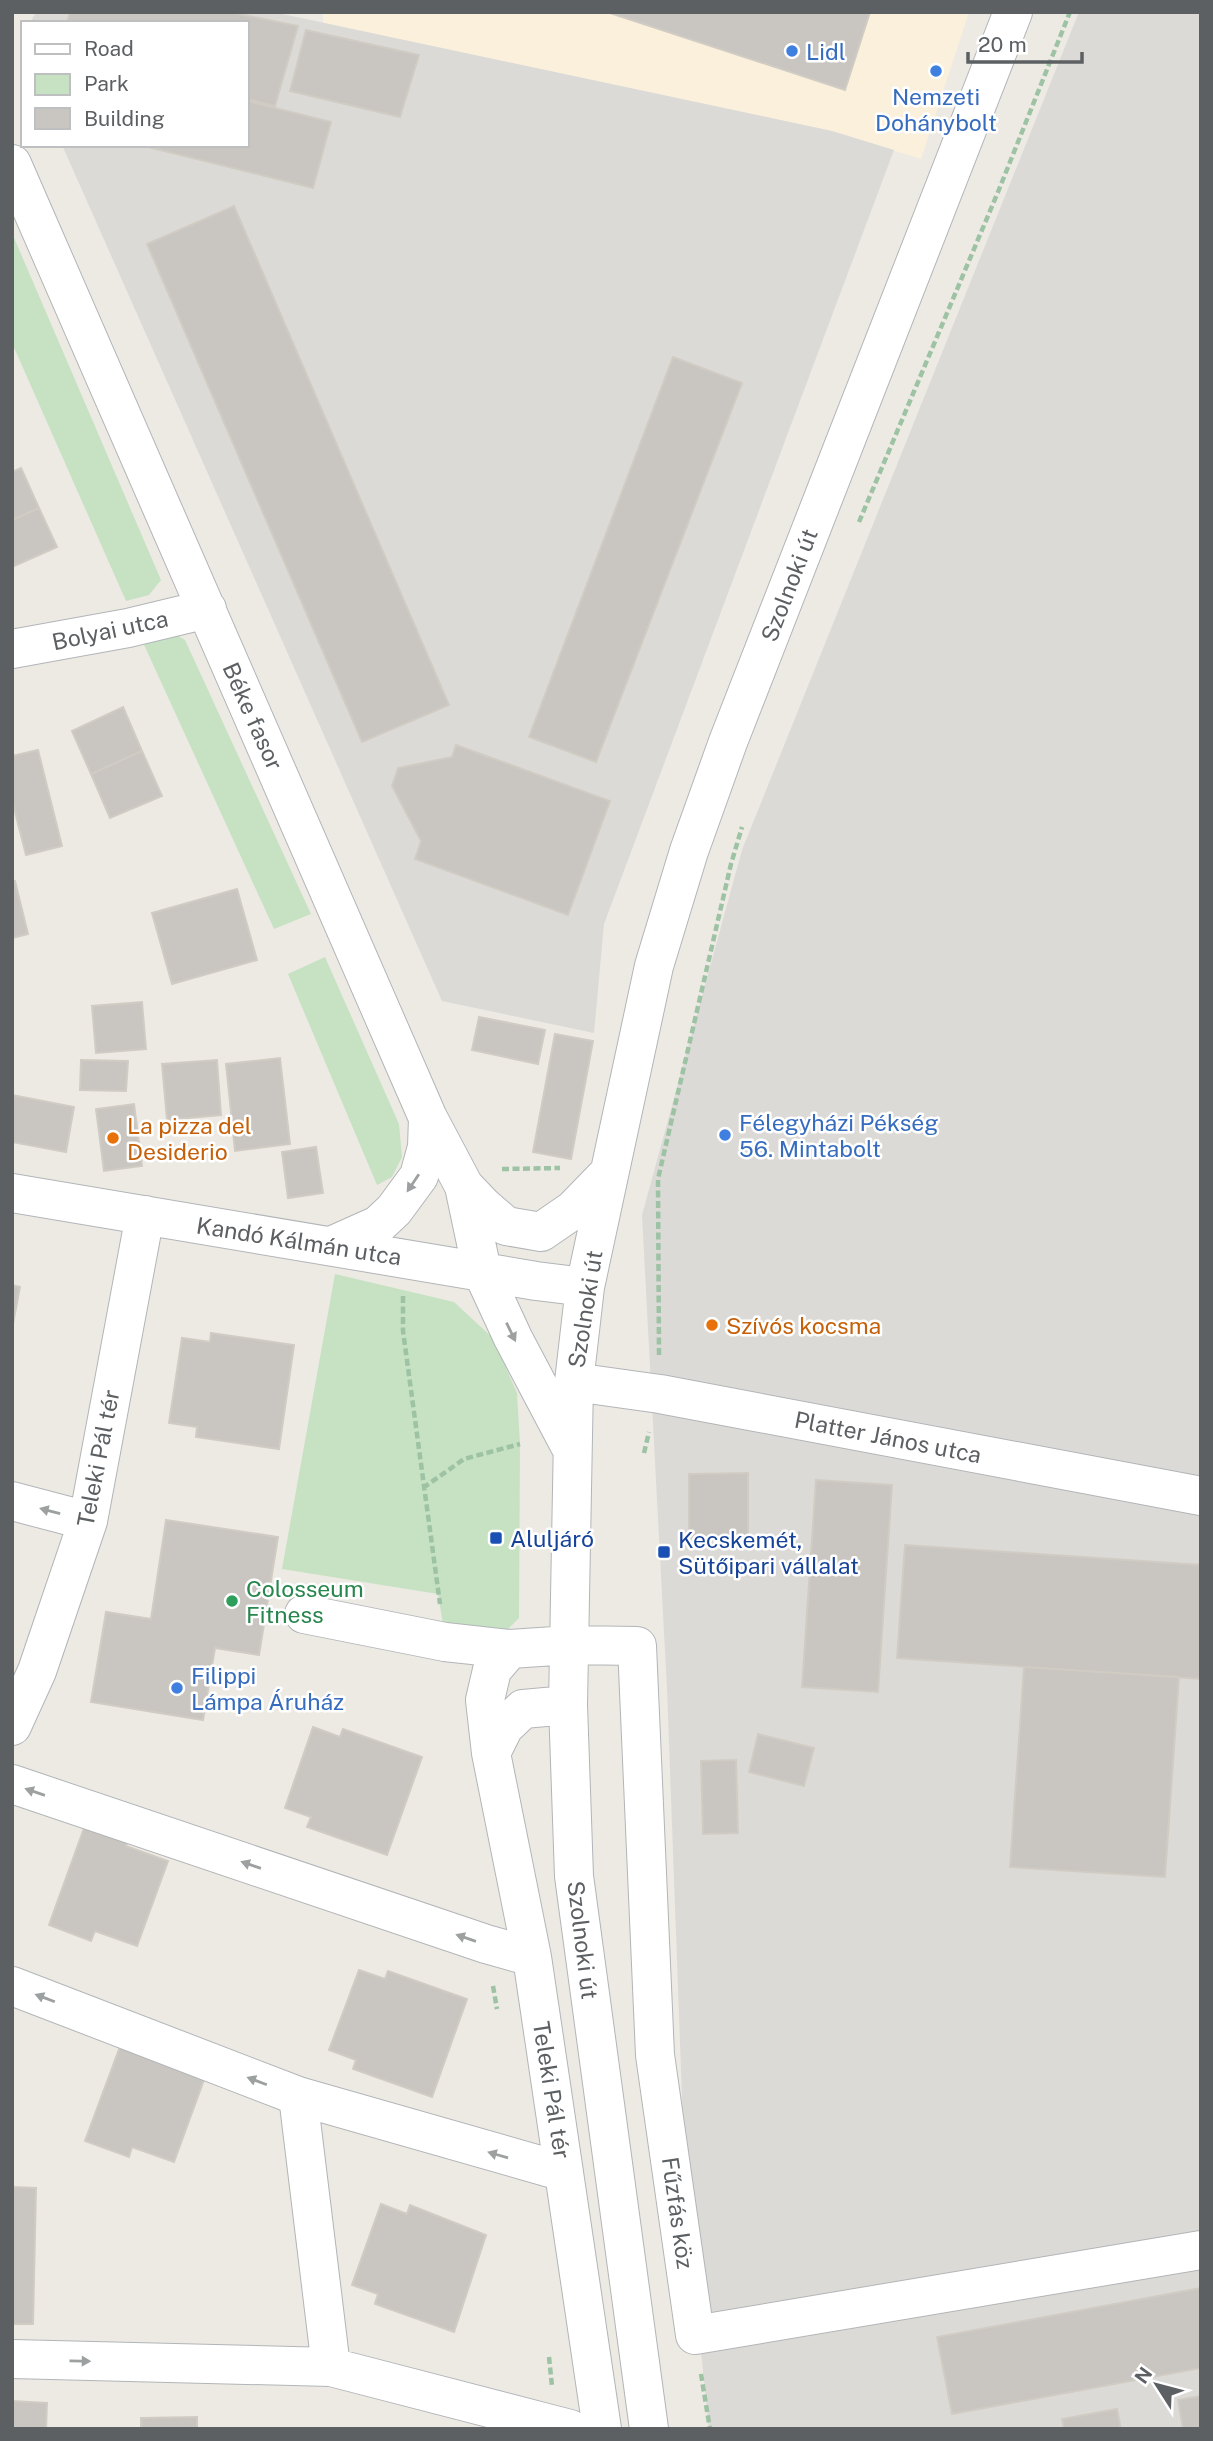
<svg xmlns="http://www.w3.org/2000/svg" width="1213" height="2441" viewBox="0 0 1213 2441" font-family="'Public Sans',sans-serif">
	<style>
		.commercial { fill: #faf0dc }
		.industrial { fill: #dcdad7 }
		.green { fill: #c6e2c3 }
		.building { fill: #c9c5c1; stroke: #d1ccc3; stroke-width: 2 }
		.lines { fill: none; stroke-linecap: round; stroke-linejoin: round }
		.minor-casing { stroke: #b2b5b8; stroke-width: 40 }
		.path { stroke: #9dc2a4; stroke-width: 4.5; stroke-dasharray: 7 3.5; stroke-linecap: butt }
		.minor { stroke: #fff; stroke-width: 38 }
		.oneway { fill: #9da0a1 }
		.shop-dot { fill: #3f7fe0; stroke: #fff; stroke-width: 2.5 }
		.food-dot { fill: #e8710a; stroke: #fff; stroke-width: 2.5 }
		.transit-dot { fill: #1a4fb4; stroke: #fff; stroke-width: 2.5 }
		.leisure-dot { fill: #2e9e5b; stroke: #fff; stroke-width: 2.5 }
		.labels { text-anchor: middle; dominant-baseline: central; stroke-width: 5; stroke-linejoin: round; paint-order: stroke }
		.shop-label { font-size: 23px; fill: #366cbe; stroke: #fff; text-anchor: start }
		.street-label { font-size: 23px; fill: #5c6063; stroke: #fff }
		.food-label { font-size: 23px; fill: #c56008; stroke: #fff; text-anchor: start }
		.transit-label { font-size: 23px; fill: #164399; stroke: #fff; text-anchor: start }
		.leisure-label { font-size: 23px; fill: #27864d; stroke: #fff; text-anchor: start }
	</style>
	<rect width="100%" height="100%" fill="#edeae4"/>
	<path class="commercial" d="M323,12H969L921,159L832,131L323,23Z"/>
	<path class="industrial" d="M36,12H273L832,131L894,150L604,924L594,1033L442,1001L62,145H247V23H30Z
		M1079,12H1201V2429H709L686,2206L667,1689L642,1215L742,850Z"/>
	<path class="green" d="M12,233L161,580L149,595L126,601L12,343Z
		M168,630L185,640L311,914L274,929L140,636Z
		M325,957L399,1124L402,1157L392,1177L377,1185L288,974Z
		M335,1274L454,1302L493,1338L517,1393L520,1444L519,1618L507,1630H444L438,1594L282,1569Z"/>
	<path class="building" d="M70,12H229L298,26L275,106L247,99V23H67Z
		M607,12H870L845,90Z
		M306,30L419,55L400,117L290,91Z
		M247,101L331,122L313,188L144,146L247,145Z
		M234,206L449,705L362,742L147,244Z
		M673,357L742,383L596,762L529,737Z
		M21,468L39,508L12,520V472Z
		M39,508L57,547L12,567V520Z
		M123,707L142,751L91,774L72,731Z
		M456,745L610,801L568,915L415,859L421,841L392,786L398,768L452,757Z
		M38,750L62,846L26,855L12,800V756Z
		M142,751L162,796L110,818L91,774Z
		M15,881L28,934L12,938V882Z
		M237,889L257,960L172,984L152,913Z
		M142,1002L146,1049L96,1053L92,1006Z
		M479,1017L545,1030L538,1064L472,1050Z
		M555,1034L593,1041L571,1159L533,1152Z
		M280,1058L290,1144L235,1151L226,1064Z
		M81,1060L128,1061L126,1091L80,1090Z
		M217,1060L221,1115L167,1120L162,1064Z
		M12,1095L74,1107L66,1152L12,1142Z
		M134,1104L142,1166L104,1171L96,1109Z
		M316,1147L323,1193L288,1198L282,1152Z
		M12,1285L20,1287L12,1329Z
		M211,1333L294,1345L279,1449L196,1437L197,1427L169,1423L182,1338L210,1342Z
		M748,1473V1538H689V1474Z
		M816,1480L892,1485L878,1692L802,1687Z
		M166,1520L278,1537L259,1655L215,1648L203,1720L91,1702L106,1612L151,1619Z
		M905,1545L1201,1565V1679L897,1658Z
		M1024,1667L1179,1677L1165,1877L1010,1867Z
		M313,1727L340,1737L343,1729L422,1757L387,1855L307,1827L311,1817L285,1808Z
		M758,1734L814,1748L804,1786L749,1772Z
		M736,1760L738,1833L703,1834L701,1761Z
		M87,1820L130,1835L126,1846L168,1861L137,1946L95,1931L91,1941L49,1925Z
		M359,1970L385,1979L388,1971L467,1999L432,2097L353,2069L356,2060L329,2050Z
		M124,2036L205,2077L174,2162L132,2147L129,2157L85,2141Z
		M12,2187L36,2188L33,2324H12Z
		M381,2204L407,2214L410,2205L486,2235L454,2332L375,2304L378,2294L352,2285Z
		M1201,2288V2368L952,2414L937,2337Z
		M1201,2396V2429H1183L1178,2400Z
		M12,2401L47,2403L46,2429H12Z
		M1117,2409L1121,2429H1064L1062,2419Z
		M197,2417V2429H141V2418Z"/>
	<g class="lines">
		<defs>
			<path id="minor" d="M12,164L428,1118L464,1186L482,1271L513,1338L570,1446
				M12,649L128,628L207,609
				M464,1186L484,1207L506,1226L541,1232L573,1210L609,1173
				M12,1193L536,1281L585,1287
				M331,1246L378,1225L394,1210L419,1176L427,1147L428,1118
				M574,1382L660,1394L1201,1496
				M12,1501L88,1521
				M304,1614L445,1642L510,1649L570,1645L637,1646L655,2055L695,2335L1201,2250
				M510,1649L492,1670L485,1700L491,1753L532,1957L602,2429
				M12,1726L37,1671L88,1521L145,1215
				M491,1753L504,1727L523,1709L568,1705
				M12,1784L486,1944L532,1957
				M12,1986L298,2096L564,2172
				M298,2096L331,2367
				M12,2359L331,2367L570,2429
				M649,2429L574,1876L568,1705L574,1382L585,1287L654,966L689,851L728,742L1013,12"/>
		</defs>
		<use href="#minor" class="minor-casing"/>
		<path class="path" d="M859,522L998,192L1070,12
			M502,1169L560,1168
			M403,1296V1331L440,1604
			M659,1355L658,1179L731,864L742,827
			M644,1453L649,1432
			M423,1488L464,1459L520,1444
			M493,1986L497,2009
			M549,2357L552,2386
			M701,2374L710,2429"/>
		<use href="#minor" class="minor"/>
	</g>
	<defs><path id="oneway-solid" d="M-6-.8H1V-3.2L6.5 0L1 3.2V.8H-6Z" transform="scale(1.75)"/></defs>
	<g class="oneway">
		<use href="#oneway-solid" transform="translate(413 1183) rotate(124)"/>
		<use href="#oneway-solid" transform="translate(511 1332) rotate(64)"/>
		<use href="#oneway-solid" transform="translate(50 1511) rotate(-165)"/>
		<use href="#oneway-solid" transform="translate(35 1792) rotate(-161)"/>
		<use href="#oneway-solid" transform="translate(251 1865) rotate(-161)"/>
		<use href="#oneway-solid" transform="translate(466 1938) rotate(-161)"/>
		<use href="#oneway-solid" transform="translate(45 1998) rotate(-159)"/>
		<use href="#oneway-solid" transform="translate(257 2081) rotate(-159)"/>
		<use href="#oneway-solid" transform="translate(498 2155) rotate(-164)"/>
		<use href="#oneway-solid" transform="translate(80 2361) rotate(1)"/>
	</g>
	<g class="shop-dot">
		<circle cx="792" cy="51" r="7"/>
		<circle cx="936" cy="71" r="7"/>
		<circle cx="725" cy="1135" r="7"/>
		<circle cx="177" cy="1688" r="7"/>
	</g>
	<g class="food-dot">
		<circle cx="113" cy="1138" r="7"/>
		<circle cx="712" cy="1325" r="7"/>
	</g>
	<g class="transit-dot">
		<rect x="489" y="1531" width="14" height="14" rx="3.5"/>
		<rect x="657" y="1545" width="14" height="14" rx="3.5"/>
	</g>
	<circle class="leisure-dot" cx="232" cy="1601" r="7"/>
	<g class="labels">
		<g class="shop-label">
			<text x="806" y="51">Lidl</text>
			<text x="936" y="96" text-anchor="middle">Nemzeti<tspan x="936" dy="26">Dohánybolt</tspan></text>
			<text x="739" y="1122">Félegyházi Pékség<tspan x="739" dy="26">56. Mintabolt</tspan></text>
			<text x="191" y="1675">Filippi<tspan x="191" dy="26">Lámpa Áruház</tspan></text>
		</g>
		<g class="street-label">
			<text transform="translate(789 585) rotate(-69)">Szolnoki út</text>
			<text transform="translate(110 630) rotate(-12)">Bolyai utca</text>
			<text transform="translate(253 716) rotate(66)">Béke fasor</text>
			<text transform="translate(299 1241) rotate(9)">Kandó Kálmán utca</text>
			<text transform="translate(585 1309) rotate(-81)">Szolnoki út</text>
			<text transform="translate(888 1437) rotate(11)">Platter János utca</text>
			<text transform="translate(98 1458) rotate(-79)">Teleki Pál tér</text>
			<text transform="translate(583 1940) rotate(83)">Szolnoki út</text>
			<text transform="translate(552 2090) rotate(81)">Teleki Pál tér</text>
			<text transform="translate(678 2213) rotate(82)">Fűzfás köz</text>
		</g>
		<g class="food-label">
			<text x="127" y="1125">La pizza del<tspan x="127" dy="26">Desiderio</tspan></text>
			<text x="726" y="1325">Szívós kocsma</text>
		</g>
		<g class="transit-label">
			<text x="510" y="1538">Aluljáró</text>
			<text x="678" y="1539">Kecskemét,<tspan x="678" dy="26">Sütőipari vállalat</tspan></text>
		</g>
		<g class="leisure-label">
			<text x="246" y="1588">Colosseum<tspan x="246" dy="26">Fitness</tspan></text>
		</g>
	</g>
	<rect width="1213" height="2441" fill="none" stroke="#5c6063" stroke-width="28"/>
	<rect x="21" y="21" width="228" height="126" fill="#ffffff" stroke="#bebfc1" stroke-width="2"/>
	<rect x="35" y="44" width="35" height="10" fill="#ffffff" stroke="#bebfc1" stroke-width="2"/>
	<text x="84" y="56" font-size="21" fill="#5c6063">Road</text>
	<rect x="35" y="74" width="35" height="21" fill="#c6e2c3" stroke="#bebfc1" stroke-width="2"/>
	<text x="84" y="91" font-size="21" fill="#5c6063">Park</text>
	<rect x="35" y="108" width="35" height="21" fill="#c9c5c1" stroke="#bebfc1" stroke-width="2"/>
	<text x="84" y="126" font-size="21" fill="#5c6063">Building</text>
	<g transform="translate(1157 2385) rotate(306)" stroke="#ffffff" stroke-width="5" paint-order="stroke">
	<path d="M0-5L12 26L0 18L-12 26Z" fill="#5c6063"/>
	<text y="-10" font-size="19" font-weight="bold" text-anchor="middle" fill="#5c6063">N</text>
	</g>
	<path d="M968 52v10h114v-10" fill="none" stroke="#5c6063" stroke-width="3.5"/>
	<text x="978" y="52" font-size="21" fill="#5c6063" stroke="#ffffff" stroke-width="5" paint-order="stroke">20 m</text>
</svg>
